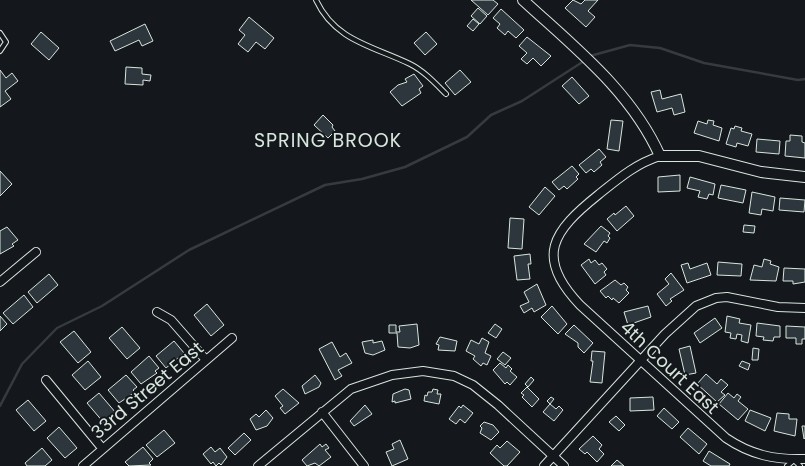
<svg xmlns="http://www.w3.org/2000/svg" width="805" height="466" viewBox="0 0 805 466" font-family="Poppins,sans-serif">
	<style>
		.lines { fill: none; stroke-linecap: round; stroke-linejoin: round }
		.stream { stroke: #363b3e; stroke-width: 2.5 }
		.building { fill: #2c363c; stroke: #d8e6dc }
		.service-casing { stroke: #d8e6dc; stroke-width: 6 }
		.minor-casing { stroke: #d8e6dc; stroke-width: 10 }
		.tertiary-casing { stroke: #d8e6dc; stroke-width: 12 }
		.service { stroke: #14181c; stroke-width: 4 }
		.minor { stroke: #14181c; stroke-width: 8 }
		.tertiary { stroke: #14181c; stroke-width: 10 }
		.labels { text-anchor: middle; dominant-baseline: central; stroke-width: 4; stroke-linejoin: round; paint-order: stroke }
		.street-label { font-size: 18px; fill: #d8e6dc; stroke: #14181c }
		.neighbourhood-label { font-size: 19px; letter-spacing: 1px; fill: #d8e6dc; stroke: #14181c }
	</style>
	<rect width="100%" height="100%" fill="#14181c"/>
	<g class="lines">
		<path class="stream" d="M590,56L630,45L660,48L704,63L798,80L805,79
			M0,406L22,364L57,328L102,306L189,250L325,185L362,179L405,167L467,137L491,115L522,101L584,61"/>
	</g>
	<path class="building" d="M471,0H493L498,4L488,15Z
		M573,0L581,4L585,0H598L588,11L595,17L586,27L565,8Z
		M478,8L487,16L480,24L471,16Z
		M501,9L524,30L516,38L508,31L505,35L497,28L500,24L493,18Z
		M249,17L274,38L265,49L256,42L248,52L238,44L245,35L239,30Z
		M473,19L479,24L473,31L467,26Z
		M145,24L153,41L142,46L139,40L115,51L110,41Z
		M41,32L59,48L49,60L31,44Z
		M426,32L437,44L425,55L414,43Z
		M527,37L551,56L541,66L533,58L527,64L521,59L527,53L519,46Z
		M126,67L142,68V74L151,75L150,81L143,80V85L125,84Z
		M0,70L6,78L12,73L18,81L5,91L11,99L0,107Z
		M460,70L471,82L455,95L445,83Z
		M414,74L423,86L419,89L421,93L402,106L390,92L398,85L407,82L405,79Z
		M572,77L589,96L579,104L562,86Z
		M660,90L662,99L681,94L685,112L674,115L672,108L657,112L651,92Z
		M323,115L333,125L332,127L335,131L328,138L314,125Z
		M611,120L623,121L619,151L607,149Z
		M708,120L714,121L713,125L722,128L719,141L694,133L698,121L707,124Z
		M735,126L742,128L741,131L752,134L748,146L737,143L736,147L726,144L731,128L734,129Z
		M790,135L802,136V142L805,143V158L785,156L786,141H790Z
		M757,139L780,141L779,154L756,152Z
		M599,149L606,157L600,162L602,165L594,172L591,169L586,173L579,165Z
		M572,166L579,174L576,177L578,179L567,189L564,186L559,190L552,182Z
		M0,171L12,184L0,196Z
		M680,175V191L658,192V177Z
		M690,177L715,184L713,195L709,194L707,199L698,197L700,191L687,188Z
		M721,185L746,190L743,203L718,198Z
		M545,187L555,196L539,215L529,207Z
		M752,192L775,197L773,211L762,209L761,215L749,213Z
		M780,198L805,200L804,212L779,210Z
		M626,206L634,216L617,231L607,219L614,213L615,215Z
		M510,218L524,219L522,249L508,248Z
		M744,225L755,226L754,233L743,232Z
		M601,226L610,233L608,236L610,238L607,243L604,241L596,252L584,244Z
		M7,227L18,240L12,244L14,246L0,254V231Z
		M530,254L531,264H528L530,279L517,280L514,256Z
		M589,259L591,263L595,260L599,265L602,263L607,269L604,272L606,275L595,284L581,265Z
		M764,259L771,261L770,264L779,267L776,281L750,280L754,265L762,267Z
		M718,262L742,264L741,276L717,275Z
		M688,263L690,269L707,263L711,275L687,283L681,265Z
		M784,268L805,269V282L793,284V281H783Z
		M671,273L684,290L670,299L672,301L666,306L657,294L669,284L665,279Z
		M49,274L58,285L37,303L28,292Z
		M615,280L621,285L624,283L628,287L626,290L629,293L619,303L613,298L612,300L608,296L606,298L600,291Z
		M537,284L546,305L534,312L532,308L524,313L520,306L529,302L524,292Z
		M24,295L33,307L13,324L3,313Z
		M207,304L224,325L211,336L194,315Z
		M552,306L567,324L558,334L541,317Z
		M648,306L651,317L628,325L624,312Z
		M0,316L7,324L0,331Z
		M727,316L740,319L739,323L751,325L748,343L741,341L742,335L737,334L736,339L730,338L731,333L725,332Z
		M715,318L722,328L700,343L694,333Z
		M757,323L780,326V337H774L773,341L763,340L764,337L756,336Z
		M417,324L419,345L410,348L398,347L397,333H389V325H396V332H400L399,326Z
		M495,324L502,329L496,338L488,333Z
		M574,325L593,343L584,353L578,347V343L565,334Z
		M786,326L805,327V339H802V344H796V338H786Z
		M122,327L140,348L127,359L109,338Z
		M74,331L91,352L78,363L60,342Z
		M440,337L457,341L455,351L438,350L439,345L436,344Z
		M482,338L489,342L485,353L491,356L487,365L483,363L481,366L473,359L475,356L466,351L471,340L479,344Z
		M373,340V343L382,341L385,350L373,355L365,353L362,342Z
		M174,341L184,353L166,368L156,356Z
		M332,342L340,357L346,353L352,363L338,370L342,376L335,380L319,349Z
		M690,346L696,373L685,375L679,349Z
		M753,348L759,349L758,360H752Z
		M592,351L605,352L602,383L590,382L593,361H591Z
		M503,352L511,358L505,365L497,359Z
		M149,356L159,368L155,371L157,373L141,384L131,372Z
		M88,361L101,377L85,390L72,375Z
		M742,361L750,364L748,370L739,366Z
		M500,363L506,368L508,365L512,369L510,371L517,377L510,385L507,382L505,384L493,370Z
		M706,374L717,384L721,379L728,385L721,392L725,395L717,402L697,384Z
		M126,375L137,387L133,390L135,392L119,403L108,390Z
		M315,375L321,383L319,387L305,394L302,386Z
		M531,377L534,380L528,387L525,384Z
		M527,387L539,399L532,407L522,397L524,395L521,393Z
		M283,389L299,403L285,414L280,408L283,406L275,396Z
		M405,389L409,390L411,399L395,403V401L392,402L393,394Z
		M433,389L438,390L437,394H441L439,404L424,401L425,395L427,396L428,392H432Z
		M99,393L116,413L104,423L87,403Z
		M728,393L734,398L737,394L741,397L738,401L748,409L738,420L719,404Z
		M551,397L554,399L550,404L547,401Z
		M653,397L654,410L630,411V398Z
		M28,400L46,421L34,431L16,410Z
		M550,404L556,409L559,406L563,410L554,421L543,412Z
		M365,405L372,414L354,426L350,421Z
		M463,405L473,413L465,423L460,419L456,424L449,419L459,406L461,408Z
		M664,408L679,422L672,429L657,416Z
		M266,410L273,418L267,426L256,430L250,419L256,414L259,417Z
		M750,410L771,418L765,431L745,421Z
		M777,413L789,414V419H797L795,436L774,431Z
		M616,416L625,425L619,431L609,422Z
		M484,422L493,425L499,432L491,440L480,433L482,428L480,426Z
		M802,426H805V438L804,439Z
		M59,427L77,448L65,458L47,438Z
		M688,428L707,444L699,454L680,437Z
		M164,430L175,443L157,457L146,445Z
		M244,433L251,440L235,455L228,448Z
		M593,436L602,445L599,449L604,454L597,462L587,452L585,454L579,449Z
		M400,440L408,459L392,466L386,452L394,449L392,444Z
		M507,441L520,452L507,466H504L490,453L497,445L500,448Z
		M320,444L322,447L326,444L329,448L325,450L331,457L319,466L315,463L307,466L302,460Z
		M143,447L153,459L149,463L151,465L129,466L125,462Z
		M211,447L215,452L220,448L227,457L221,465L219,463L216,466L213,462L211,464L203,454Z
		M42,448L52,460L45,466H27L25,463Z
		M709,451L730,464L729,466H711L703,461Z
		M617,460L624,466H611Z"/>
	<g class="lines">
		<defs>
			<path id="service" d="M316,0C335,41 373,46 410,64C424,71 435,83 446,94
				M0,33L6,42L0,51
				M787,466L794,460L800,466"/>
			<path id="minor" d="M660,156C635,164 618,179 598,195C553,231 534,257 580,305L726,438C751,455 775,460 805,459
				M0,282L36,252
				M157,312L171,320L206,360
				M46,380L102,448
				M322,412L364,466
				M83,466L232,338
				M258,466L351,389L392,375L423,371L454,376L473,385L498,405L564,466
				M544,466L665,334L696,306L716,298L727,297L778,307L805,308"/>
			<path id="tertiary" d="M523,0C574,47 631,91 660,156H699L761,172L805,177"/>
		</defs>
		<use href="#service" class="service-casing"/>
		<use href="#minor" class="minor-casing"/>
		<use href="#tertiary" class="tertiary-casing"/>
		<use href="#service" class="service"/>
		<use href="#minor" class="minor"/>
		<use href="#tertiary" class="tertiary"/>
	</g>
	<g class="labels">
		<g class="street-label">
			<text transform="translate(670 367) rotate(43)">4th Court East</text>
			<text transform="translate(147 390) rotate(-40)">33rd Street East</text>
		</g>
		<g class="neighbourhood-label">
			<text x="328" y="140">SPRING BROOK</text>
		</g>
	</g>
</svg>
